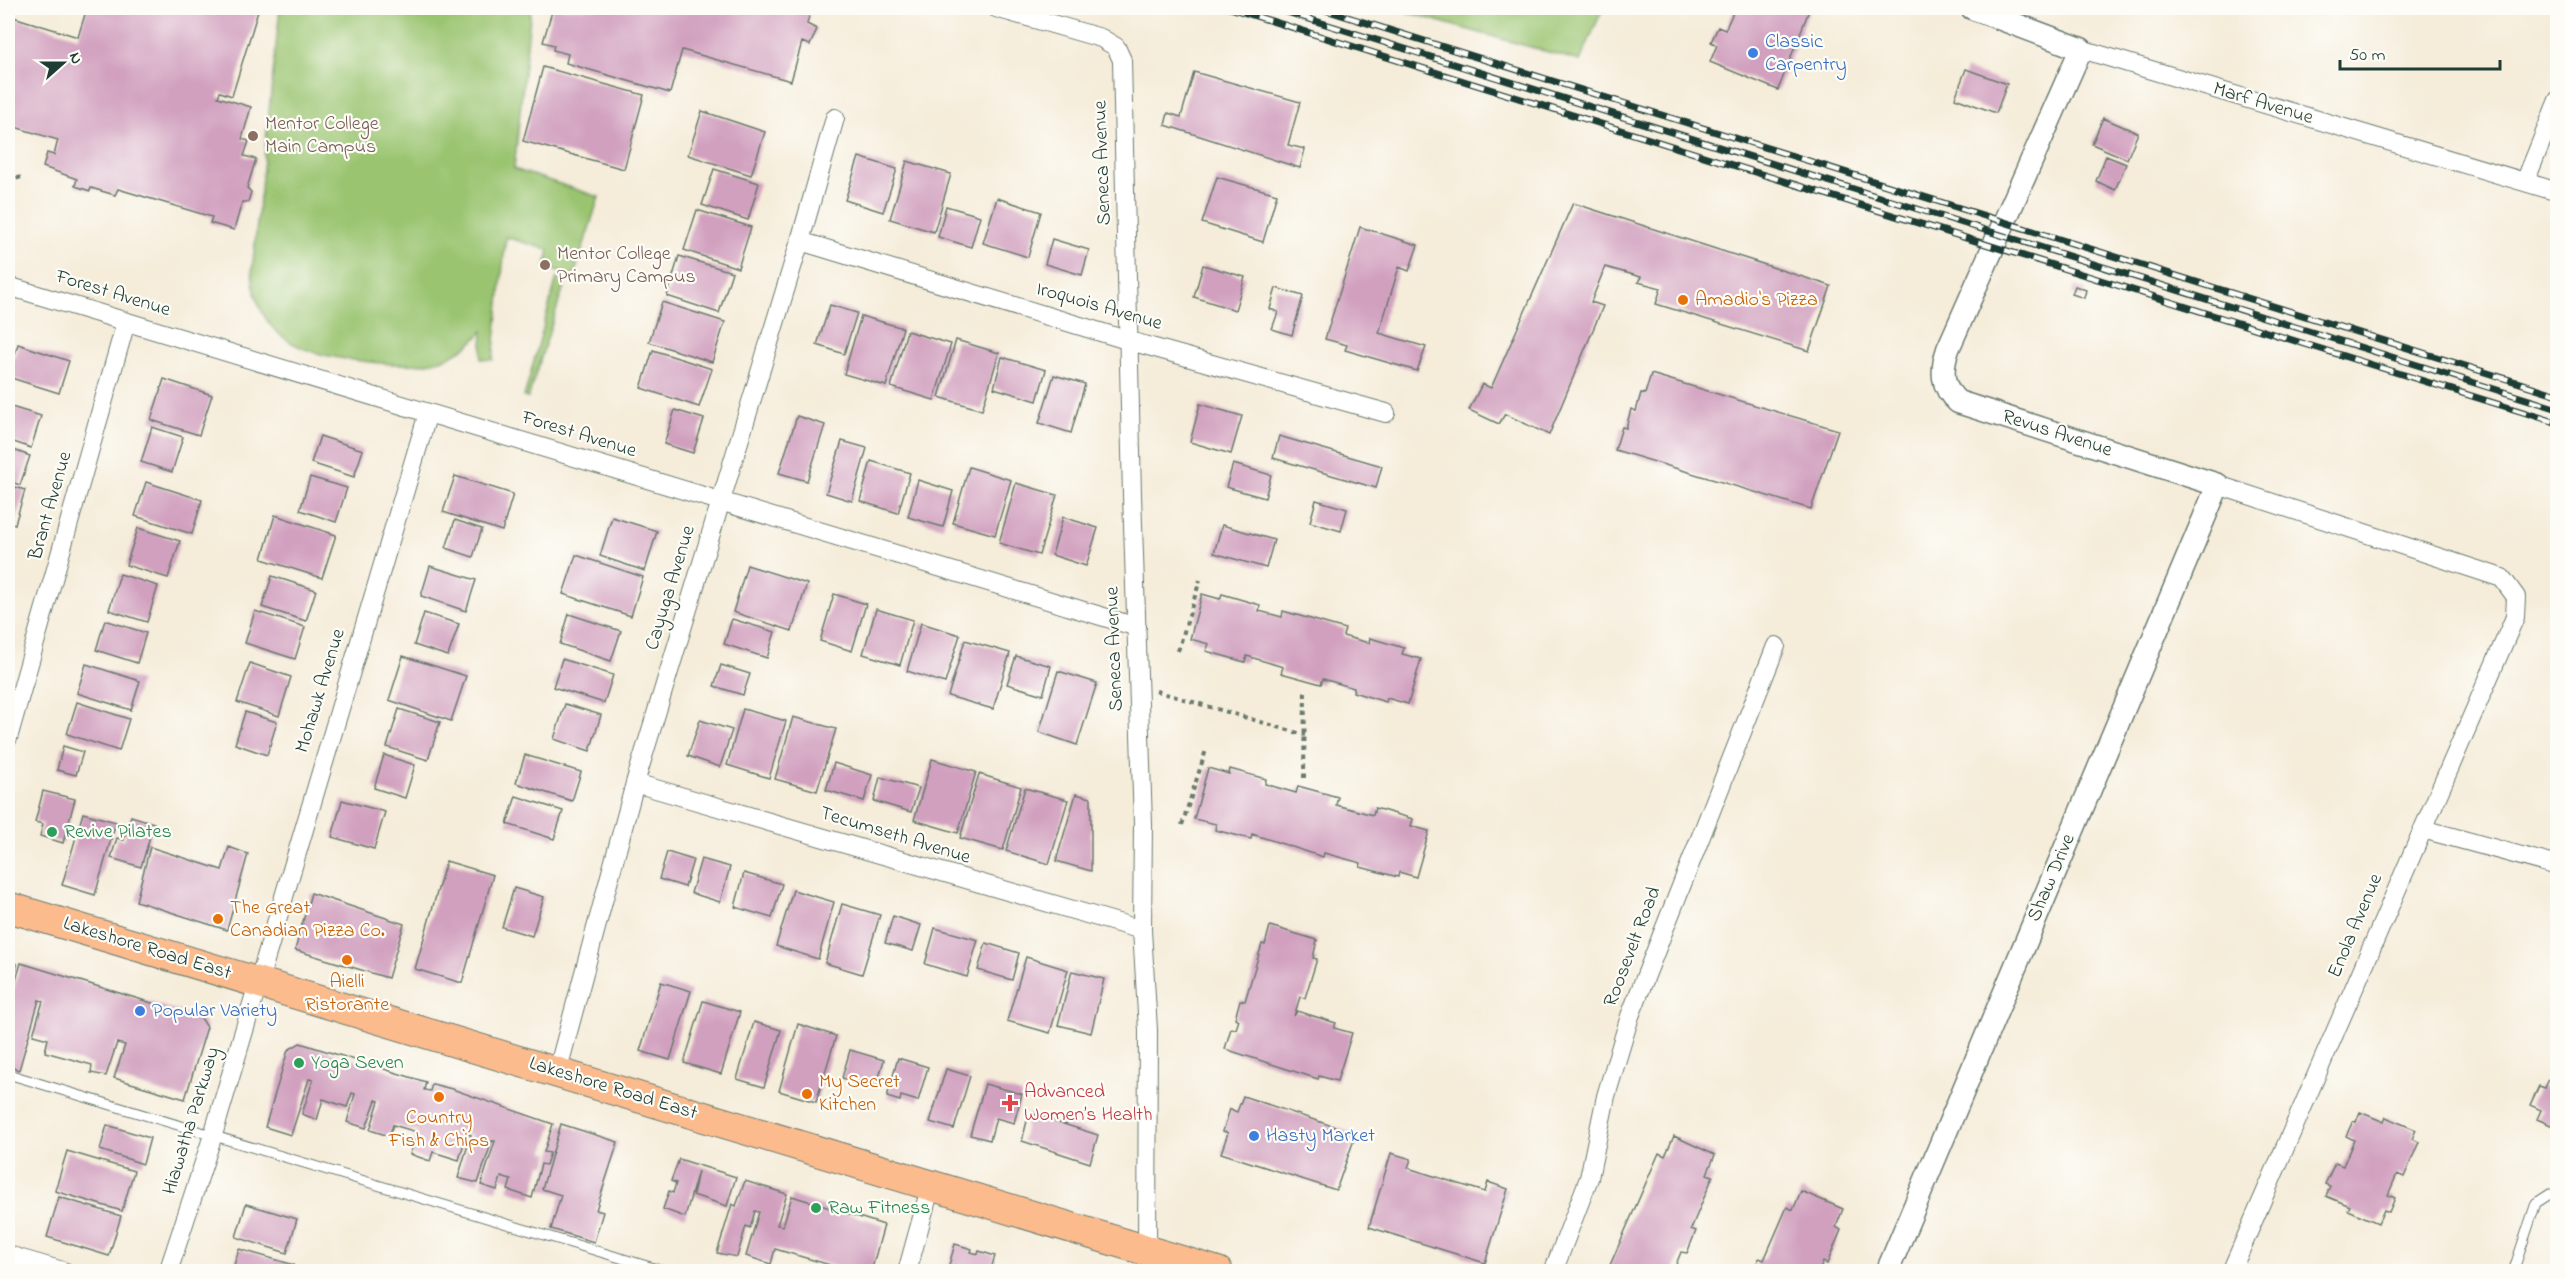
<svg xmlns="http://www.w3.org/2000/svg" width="2565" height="1279" viewBox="0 0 2565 1279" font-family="'Indie Flower',sans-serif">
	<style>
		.green { fill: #9ac470; stroke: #5c8052; stroke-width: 1.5 }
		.building { fill: #d1a0bf }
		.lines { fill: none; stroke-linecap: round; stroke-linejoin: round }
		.service-casing { stroke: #6a7a6e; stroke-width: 11 }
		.minor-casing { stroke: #6a7a6e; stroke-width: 20 }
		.tertiary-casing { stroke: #6a7a6e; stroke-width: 25 }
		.primary-casing { stroke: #6a7a6e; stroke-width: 32 }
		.path { stroke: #6a7a6e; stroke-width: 4; stroke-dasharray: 4.5 4.5; stroke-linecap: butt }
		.service { stroke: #fff; stroke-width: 9 }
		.minor { stroke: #fff; stroke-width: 18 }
		.tertiary { stroke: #fff; stroke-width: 22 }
		.primary { stroke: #fbbb8d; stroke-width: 30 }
		.rail-casing { stroke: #1f3d34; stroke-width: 7 }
		.rail { stroke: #fdfcf7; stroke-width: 4.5; stroke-dasharray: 14; stroke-linecap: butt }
		.shop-dot { fill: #3f7fe0; stroke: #fdfcf7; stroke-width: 2 }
		.education-dot { fill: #8d6e63; stroke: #fdfcf7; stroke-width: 2 }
		.food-dot { fill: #e8710a; stroke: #fdfcf7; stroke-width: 2 }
		.leisure-dot { fill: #2e9e5b; stroke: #fdfcf7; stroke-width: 2 }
		.health-dot { fill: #e0444e; stroke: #fdfcf7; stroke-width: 2 }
		.labels { text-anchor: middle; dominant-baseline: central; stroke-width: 4.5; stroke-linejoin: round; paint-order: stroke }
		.shop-label { font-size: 20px; fill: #366cbe; stroke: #fdfcf7; text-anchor: start }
		.street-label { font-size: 20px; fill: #1f3d34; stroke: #fdfcf7 }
		.education-label { font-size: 20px; fill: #785e54; stroke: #fdfcf7; text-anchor: start }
		.food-label { font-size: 20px; fill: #c56008; stroke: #fdfcf7; text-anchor: start }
		.leisure-label { font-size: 20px; fill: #27864d; stroke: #fdfcf7; text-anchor: start }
		.health-label { font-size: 20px; fill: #be3a42; stroke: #fdfcf7; text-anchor: start }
	</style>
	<rect width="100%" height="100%" fill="#fdfcf7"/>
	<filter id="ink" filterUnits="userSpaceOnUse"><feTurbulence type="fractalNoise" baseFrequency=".0167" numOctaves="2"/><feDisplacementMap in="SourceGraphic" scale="12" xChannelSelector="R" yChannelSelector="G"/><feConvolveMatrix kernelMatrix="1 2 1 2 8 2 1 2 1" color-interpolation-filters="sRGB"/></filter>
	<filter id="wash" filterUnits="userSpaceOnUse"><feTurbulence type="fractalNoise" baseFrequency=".008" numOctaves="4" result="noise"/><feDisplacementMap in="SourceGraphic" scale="24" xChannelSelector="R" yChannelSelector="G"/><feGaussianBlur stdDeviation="1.35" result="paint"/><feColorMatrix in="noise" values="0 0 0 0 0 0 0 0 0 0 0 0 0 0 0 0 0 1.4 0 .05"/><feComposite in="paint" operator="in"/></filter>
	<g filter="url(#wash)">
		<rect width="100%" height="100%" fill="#f5ecd9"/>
		<path class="green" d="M280,8H531L514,169L599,197L574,276L545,267L549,250L506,237L493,360L481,359L483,331C451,368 415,367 370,362C309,356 256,344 252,271Z
			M1391,8H1603L1580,61Z
			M557,277L566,280L528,398L524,397Z"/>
		<g id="blocks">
			<path class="building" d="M87,8H259L232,96L220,92L218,97L251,107L242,139L249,141L244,156L256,159L247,188L251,192L248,202H242L234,230L210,223L212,217L118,189L115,195L91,188L90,191L75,186L77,179L43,167L47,153L54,155L58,140L8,125V25L10,16L78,37Z
				M553,8H811L807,24L817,29L810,45L802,42L791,81L682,50L670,93L566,63L568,54L553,50L554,45L543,42Z
				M1735,8H1810L1778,90L1710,62L1717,45L1711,42L1718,27L1725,30Z
				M543,67L644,95L624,169L523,141Z
				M1966,69L2007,84L1996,113L1955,98Z
				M1194,72L1300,102L1288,145L1305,149L1300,168L1165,125L1168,113L1181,117Z
				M702,111L765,132L751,175L688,155Z
				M2103,118L2138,133L2127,159L2092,144Z
				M2106,156L2126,164L2115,190L2096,181Z
				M859,157L897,169L883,212L845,200Z
				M907,161L951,174L934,232L890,219Z
				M714,169L759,183L748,220L702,205Z
				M1217,177L1277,194L1263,242L1202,223Z
				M997,198L1041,212L1028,257L983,243Z
				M1573,203L1831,286L1809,351L1656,304L1661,288L1638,282L1641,277L1605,267L1591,302L1603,306L1549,435L1505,414L1499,424L1469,410L1482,384L1491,388Z
				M946,206L980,216L971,247L938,237Z
				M697,210L751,227L738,268L684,250Z
				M1360,227L1418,245L1409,271L1399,267L1379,333L1426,347L1417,371L1345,350L1347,345L1325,339Z
				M1052,239L1089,250L1082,275L1045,264Z
				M679,256L732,272L719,313L667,296Z
				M1203,265L1245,277L1235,310L1194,297Z
				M2075,286L2086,290L2084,298L2072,294Z
				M1276,288L1303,296L1292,335L1272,329L1278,312L1270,309Z
				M662,302L725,322L712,362L649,342Z
				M830,305L857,313L844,354L817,345Z
				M861,316L903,328L886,386L844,374Z
				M907,331L951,344L934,400L891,387Z
				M956,340L999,353L982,410L939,397Z
				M18,344L69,361L59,393L8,377Z
				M653,350L712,369L699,407L641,388Z
				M1002,357L1046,370L1037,401L994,388Z
				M1651,374L1838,430L1811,509L1615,450L1622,427L1626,428L1631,409L1636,411L1641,393L1645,394Z
				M1054,375L1085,384L1071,433L1039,423Z
				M164,379L212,395L199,435L151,420Z
				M1200,404L1242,416L1231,454L1190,442Z
				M8,406L41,416L31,448L8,440Z
				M675,410L704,419L693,453L664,444Z
				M797,416L825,425L807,481L779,473Z
				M152,427L183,437L172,472L141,462Z
				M320,436L363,450L354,477L311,463Z
				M1279,436L1382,466L1376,488L1273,458Z
				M842,441L867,448L852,501L826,493Z
				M8,448L30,456L20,485L8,481Z
				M871,461L910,473L898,513L860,501Z
				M1233,464L1271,475L1265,498L1226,487Z
				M969,467L1011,480L995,535L953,523Z
				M455,476L513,494L502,531L443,512Z
				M310,477L347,488L336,522L300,510Z
				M918,480L953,491L943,527L908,517Z
				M146,482L202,500L192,534L135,516Z
				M1016,483L1057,495L1039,555L999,543Z
				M8,485L25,490L15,524L8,522Z
				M1316,500L1347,509L1341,531L1310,522Z
				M275,515L336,535L322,578L262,559Z
				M612,517L657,531L645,571L600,556Z
				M1063,517L1098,528L1086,566L1052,555Z
				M455,520L482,529L473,557L446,548Z
				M1222,525L1274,540L1266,568L1214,553Z
				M138,528L180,541L168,578L126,565Z
				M576,555L643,577L631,616L563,594Z
				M747,565L807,584L792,631L733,612Z
				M430,566L476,580L466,611L421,596Z
				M120,574L158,586L147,622L109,610Z
				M272,576L316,590L306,621L262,607Z
				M834,594L866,604L852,651L820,641Z
				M1202,594L1220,599L1222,594L1260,605L1259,611L1282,617L1283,611L1345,629L1343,636L1369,643L1370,638L1404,648L1402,654L1421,659L1408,704L1387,698L1386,702L1353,692L1354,688L1323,679L1321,684L1281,673L1283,667L1247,656L1245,662L1206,651L1209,644L1190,639Z
				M876,609L913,620L900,665L863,654Z
				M255,611L305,627L295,659L245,643Z
				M424,613L459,624L448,656L414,645Z
				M569,614L621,631L611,661L560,644Z
				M732,619L775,632L767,658L724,644Z
				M105,620L146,633L137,663L96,650Z
				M921,623L960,635L945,683L907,671Z
				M965,640L1010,653L993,709L948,696Z
				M403,656L466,676L451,721L389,700Z
				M1016,656L1051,666L1043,695L1007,684Z
				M562,659L613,675L604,703L553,687Z
				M250,663L291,677L279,716L237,702Z
				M86,664L140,681L131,710L77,693Z
				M721,665L750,674L743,695L714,686Z
				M1058,671L1097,683L1077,745L1039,732Z
				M77,702L129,719L119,751L67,734Z
				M565,704L601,715L590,751L554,739Z
				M399,709L440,722L428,760L387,747Z
				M743,709L786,721L769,778L727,765Z
				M245,712L277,722L267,755L235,744Z
				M793,717L836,729L817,791L775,779Z
				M700,720L732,730L720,767L688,756Z
				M63,746L83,752L76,775L57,770Z
				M384,755L415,765L405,798L374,788Z
				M525,755L581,772L572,801L516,783Z
				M932,759L976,772L958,833L914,820Z
				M834,763L872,775L864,801L826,790Z
				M1208,768L1229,774L1230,769L1266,779L1265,784L1296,793L1298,786L1338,797L1336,805L1373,815L1375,808L1413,819L1411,826L1429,831L1416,877L1399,872L1398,877L1360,867L1361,863L1324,853L1323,857L1252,834L1251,839L1215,830L1216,824L1194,819Z
				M979,774L1021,787L1003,850L960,838Z
				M880,777L919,788L911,812L874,801Z
				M1025,788L1068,800L1049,864L1006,851Z
				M43,791L75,799L63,843L40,836L43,824L35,822Z
				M1076,794L1091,798V871L1056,861Z
				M516,796L563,811L554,839L507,824Z
				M342,800L385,812L374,849L332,837Z
				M83,813L116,822L95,895L62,885Z
				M131,816L154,823L141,867L111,858L117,838L124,840Z
				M150,847L222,870L229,847L248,854L227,930L136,901Z
				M667,852L693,860L685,887L659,879Z
				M701,859L730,867L720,902L691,893Z
				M446,861L493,875L462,983L415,969Z
				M744,873L782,884L772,918L735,907Z
				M514,888L544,897L532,936L502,927Z
				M793,890L834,902L818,959L776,946Z
				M311,893L404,924L388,978L295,950Z
				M842,904L880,915L862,974L825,963Z
				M893,916L921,925L913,951L885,943Z
				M1270,926L1317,940L1313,958L1317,959L1305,998L1300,997L1294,1016L1297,1011L1336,1023L1334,1028L1352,1033L1337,1081L1319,1076L1318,1079L1225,1049L1231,1028L1236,1029L1239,1020L1235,1018L1240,1000L1245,1001L1262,944L1265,945Z
				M935,928L978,940L967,977L925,964Z
				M986,943L1019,953L1012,980L978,970Z
				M1026,957L1068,970L1050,1033L1007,1021Z
				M8,961L17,964L10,990H13L21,963L201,1018L207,1027L185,1099L114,1078L125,1045L117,1043L106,1076L91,1073L92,1065L45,1052L48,1039L33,1035L43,1001L39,1000L19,1070L8,1066Z
				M1072,971L1104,979L1091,1033L1058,1025Z
				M661,982L691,991L670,1060L640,1051Z
				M703,1001L740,1012L721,1074L684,1063Z
				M754,1022L781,1030L764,1087L737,1079Z
				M798,1024L836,1036L816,1102L779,1091Z
				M300,1043L426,1082L424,1090L430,1091L432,1084L452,1089L553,1124L544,1152L550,1153L546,1165L541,1164L532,1198L508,1190L511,1180L501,1177L497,1190L481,1185L495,1141H492L478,1183L458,1178L471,1135L467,1133L459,1160L433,1152L430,1161L410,1154L417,1132L393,1125L389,1136L370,1130L379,1101L376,1100L366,1128L347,1122L355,1094L352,1093L347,1107L323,1099L317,1120L302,1114L313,1080L309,1079L291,1135L265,1127L288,1050Z
				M850,1050L884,1060L876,1088L842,1078Z
				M898,1058L928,1067L918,1101L901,1096L900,1101L887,1097Z
				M2558,1058V1128L2537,1119L2541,1110L2530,1105L2539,1086L2545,1088Z
				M946,1069L970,1076L954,1129L930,1122Z
				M985,1084L1022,1094L1014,1123L996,1118L990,1140L970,1135Z
				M1243,1096L1356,1134L1336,1190L1221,1153L1228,1133L1223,1131L1230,1109L1237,1112Z
				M2360,1112L2384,1122L2386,1117L2416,1130L2412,1139L2419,1142L2404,1177L2397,1174L2388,1195L2395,1198L2389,1212L2384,1210L2378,1223L2348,1210L2350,1206L2326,1196L2330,1186L2325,1184L2335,1163L2343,1166L2354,1140L2346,1136L2353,1121L2356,1122Z
				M1029,1113L1098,1135L1090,1163L1022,1141Z
				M561,1124L618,1142L596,1210L603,1212L594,1242L551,1229L561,1195L542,1189Z
				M107,1125L150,1138L143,1164L100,1150Z
				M1674,1136L1715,1155L1707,1174L1713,1176L1691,1229L1696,1231L1687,1253L1681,1252L1673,1272H1607L1659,1153L1665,1156Z
				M67,1151L134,1171L122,1211L55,1191Z
				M1391,1153L1411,1159L1408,1168L1485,1192L1488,1182L1508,1189L1485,1263L1369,1227Z
				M679,1159L736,1177L727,1206L693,1195L698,1171L685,1217L663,1209L669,1191L673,1193L676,1183L671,1181Z
				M745,1181L787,1194L777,1225L783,1226L792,1196L884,1225L871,1272H843L844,1269L775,1249L771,1264L746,1256L759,1212L755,1211L750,1228L746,1226L737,1257L717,1253L732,1204L736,1206Z
				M1801,1191L1843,1209L1836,1227L1841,1230L1827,1264L1823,1262L1819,1272H1753L1759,1258L1764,1260L1787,1207L1793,1210Z
				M59,1197L121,1216L109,1256L47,1237Z
				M246,1204L297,1219L287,1253L236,1237Z
				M955,1244L972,1249L971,1252L978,1254L979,1251L995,1256L990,1272H947Z
				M239,1249L294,1265L292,1272H232Z"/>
		</g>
	</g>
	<g filter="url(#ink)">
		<use href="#blocks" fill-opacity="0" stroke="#6a7a6e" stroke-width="1.5"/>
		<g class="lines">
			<defs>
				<path id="service" d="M8,1074L667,1272
					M2513,1272L2536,1203L2550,1194H2558"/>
				<path id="minor" d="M996,8L1101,38L1116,47L1122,60L1132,495L1143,824L1142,930L1148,1030L1147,1250
					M2081,49L2558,192
					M2525,182L2558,100
					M800,241L1130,341L1386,413
					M8,286L1137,627
					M2218,485L2502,578L2516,597L2515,617L2231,1272
					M8,738L126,322
					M635,783L1142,930
					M2423,829L2558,866
					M557,1073L635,783L800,241L835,118
					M8,1255L66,1272
					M168,1272L213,1135L428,413
					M907,1272L931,1185
					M1553,1272L1589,1178L1606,1096L1630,1016L1776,646"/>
				<path id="tertiary" d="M1887,1272L2218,485L1958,402C1941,387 1941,370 1948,349L2081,49L1972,8"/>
				<path id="primary" d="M8,907L1218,1272"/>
			</defs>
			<use href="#service" class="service-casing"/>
			<use href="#minor" class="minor-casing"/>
			<use href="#tertiary" class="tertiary-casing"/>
			<use href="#primary" class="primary-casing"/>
			<path class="path" d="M8,181L25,176
				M1178,651L1200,580
				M1156,691L1305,735
				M1304,778L1305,688
				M1182,825L1206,750"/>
			<use href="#service" class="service"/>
			<use href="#minor" class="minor"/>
			<use href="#tertiary" class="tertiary"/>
			<use href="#primary" class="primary"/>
			<defs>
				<path id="rail" d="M1230,8L2558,423
					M1274,8C1702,142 2130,275 2558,409
					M1319,8L2558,395"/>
			</defs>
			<use href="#rail" class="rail-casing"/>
			<use href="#rail" class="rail"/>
		</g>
	</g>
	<g class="shop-dot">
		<circle cx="1753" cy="53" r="6"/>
		<circle cx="140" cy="1011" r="6"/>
		<circle cx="1254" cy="1136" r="6"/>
	</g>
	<g class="education-dot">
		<circle cx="253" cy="136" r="6"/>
		<circle cx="545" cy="265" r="6"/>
	</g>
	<g class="food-dot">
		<circle cx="1683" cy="300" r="6"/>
		<circle cx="218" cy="919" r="6"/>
		<circle cx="347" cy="960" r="6"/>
		<circle cx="807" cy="1094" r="6"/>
		<circle cx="439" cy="1097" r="6"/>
	</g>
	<g class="leisure-dot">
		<circle cx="52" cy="832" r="6"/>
		<circle cx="299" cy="1063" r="6"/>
		<circle cx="816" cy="1208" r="6"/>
	</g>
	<path class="health-dot" d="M1007 1094h6v6h6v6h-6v6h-6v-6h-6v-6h6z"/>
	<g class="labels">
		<g class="shop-label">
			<text x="1765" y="42">Classic<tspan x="1765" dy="23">Carpentry</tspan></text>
			<text x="152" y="1011">Popular Variety</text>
			<text x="1266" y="1136">Hasty Market</text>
		</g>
		<g class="street-label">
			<text transform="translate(2263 104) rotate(17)">Marf Avenue</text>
			<text transform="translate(1103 163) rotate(-92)">Seneca Avenue</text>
			<text transform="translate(113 294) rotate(17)">Forest Avenue</text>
			<text transform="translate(1099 307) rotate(16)">Iroquois Avenue</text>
			<text transform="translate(2057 434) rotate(18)">Revus Avenue</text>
			<text transform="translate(579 435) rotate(17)">Forest Avenue</text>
			<text transform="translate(51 506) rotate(-74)">Brant Avenue</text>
			<text transform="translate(671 588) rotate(-73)">Cayuga Avenue</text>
			<text transform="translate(1115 649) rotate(-92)">Seneca Avenue</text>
			<text transform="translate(321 691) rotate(-73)">Mohawk Avenue</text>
			<text transform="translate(895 836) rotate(17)">Tecumseth Avenue</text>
			<text transform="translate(2052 878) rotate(-67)">Shaw Drive</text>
			<text transform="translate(2356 926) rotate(-67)">Enola Avenue</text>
			<text transform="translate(1633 947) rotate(-69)">Roosevelt Road</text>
			<text transform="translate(147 949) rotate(17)">Lakeshore Road East</text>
			<text transform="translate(613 1089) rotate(17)">Lakeshore Road East</text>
			<text transform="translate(192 1121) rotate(-73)">Hiawatha Parkway</text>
		</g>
		<g class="education-label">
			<text x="265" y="124">Mentor College<tspan x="265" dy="23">Main Campus</tspan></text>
			<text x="557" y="254">Mentor College<tspan x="557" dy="23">Primary Campus</tspan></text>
		</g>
		<g class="food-label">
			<text x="1695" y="300">Amadio's Pizza</text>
			<text x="230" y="908">The Great<tspan x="230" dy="23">Canadian Pizza Co.</tspan></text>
			<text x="347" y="982" text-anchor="middle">Aielli<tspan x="347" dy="23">Ristorante</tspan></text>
			<text x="819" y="1082">My Secret<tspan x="819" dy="23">Kitchen</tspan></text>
			<text x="439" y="1118" text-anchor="middle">Country<tspan x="439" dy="23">Fish &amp; Chips</tspan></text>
		</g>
		<g class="leisure-label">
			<text x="64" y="832">Revive Pilates</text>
			<text x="311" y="1063">Yoga Seven</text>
			<text x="828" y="1208">Raw Fitness</text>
		</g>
		<g class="health-label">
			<text x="1024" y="1092">Advanced<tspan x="1024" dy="23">Women’s Health</tspan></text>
		</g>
	</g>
	<rect width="2565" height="1279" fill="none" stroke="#fdfcf7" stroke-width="30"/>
	<g transform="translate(63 63) rotate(69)" stroke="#fdfcf7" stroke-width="4.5" paint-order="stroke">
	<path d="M0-4.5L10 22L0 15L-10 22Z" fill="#1f3d34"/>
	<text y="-9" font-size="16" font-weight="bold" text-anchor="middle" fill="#1f3d34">N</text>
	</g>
	<path d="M2340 60v9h160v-9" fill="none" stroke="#1f3d34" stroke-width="3"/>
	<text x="2349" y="60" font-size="18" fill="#1f3d34" stroke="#fdfcf7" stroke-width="4.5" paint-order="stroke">50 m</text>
</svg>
